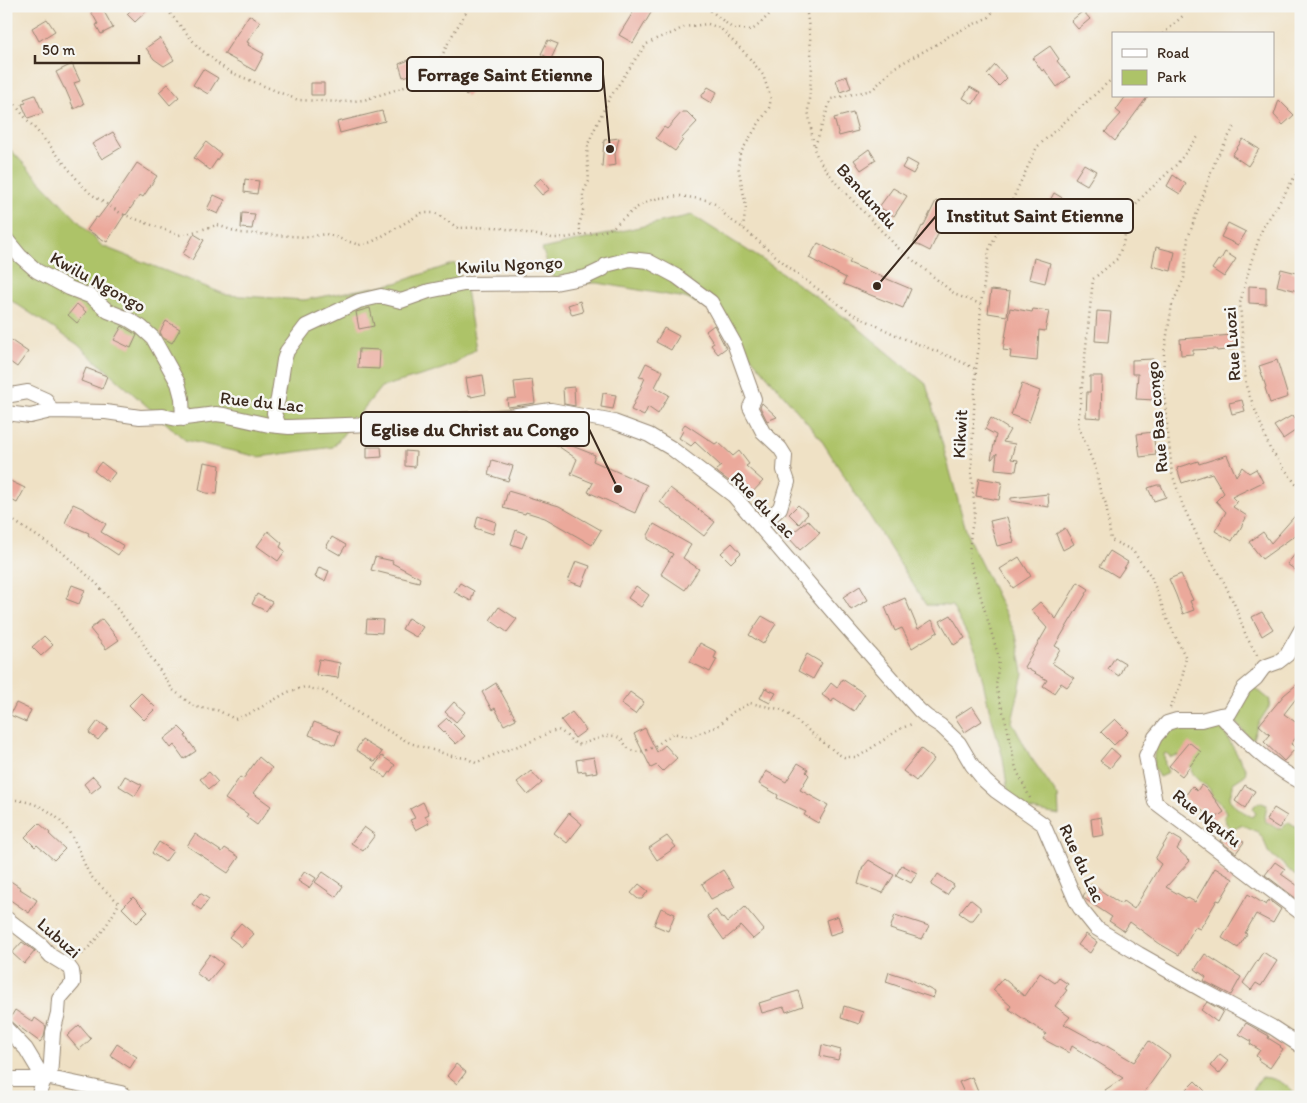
<svg xmlns="http://www.w3.org/2000/svg" width="1307" height="1103" viewBox="0 0 1307 1103" font-family="Itim,sans-serif">
	<style>
		.green { fill: #adc368; stroke: #747643 }
		.building { fill: #eba99b }
		.lines { fill: none; stroke-linecap: round; stroke-linejoin: round }
		.street-casing { stroke: #958672; stroke-width: 16 }
		.path { stroke: #958672; stroke-width: 2.5; stroke-dasharray: 1 4; stroke-linecap: butt }
		.street { stroke: #fff; stroke-width: 14 }
		.labels { text-anchor: middle; dominant-baseline: central; stroke-width: 5; stroke-linejoin: round; paint-order: stroke }
		.street-label { font-size: 18px; fill: #3b2a1e; stroke: #f6f6f2 }
		.leader { fill: none; stroke: #3b2a1e; stroke-width: 2 }
		.callout-dot { fill: #3b2a1e; stroke: #f6f6f2; stroke-width: 2 }
		.callout { fill: #f6f6f2; stroke: #3b2a1e; stroke-width: 2 }
		.callout-label { font-size: 19px; text-anchor: middle; font-weight: bold; fill: #3b2a1e }
	</style>
	<rect width="100%" height="100%" fill="#f6f6f2"/>
	<filter id="ink" filterUnits="userSpaceOnUse"><feTurbulence type="fractalNoise" baseFrequency=".02" numOctaves="2"/><feDisplacementMap in="SourceGraphic" scale="10" xChannelSelector="R" yChannelSelector="G"/><feConvolveMatrix kernelMatrix="1 2 1 2 8 2 1 2 1" color-interpolation-filters="sRGB"/></filter>
	<filter id="wash" filterUnits="userSpaceOnUse"><feTurbulence type="fractalNoise" baseFrequency=".0096" numOctaves="4" result="noise"/><feDisplacementMap in="SourceGraphic" scale="20" xChannelSelector="R" yChannelSelector="G"/><feGaussianBlur stdDeviation="1.12" result="paint"/><feColorMatrix in="noise" values="0 0 0 0 0 0 0 0 0 0 0 0 0 0 0 0 0 1.4 0 .05"/><feComposite in="paint" operator="in"/></filter>
	<g filter="url(#wash)">
		<rect width="100%" height="100%" fill="#efe1c5"/>
		<path class="green" d="M6,145L102,246L227,295L304,300L396,283L455,263L466,290L476,349L455,364L431,373L381,387L333,447L259,457L185,440L77,344L6,297Z
			M692,215L772,266L850,321L926,384L968,537L1016,635L1023,673L1012,722L1030,756L1058,796L1059,815L1010,806L1003,758L989,708L976,651L952,606L926,605L820,438L735,338L721,313L685,298L598,283H555L542,249Z
			M1253,686L1270,700L1269,707L1258,724L1252,741L1231,717Z
			M1214,722L1219,723L1246,770L1245,775L1233,783V787L1229,799L1237,808L1252,817L1256,814L1253,809L1254,806L1259,802L1267,805L1265,817L1266,822L1278,829L1282,828L1289,822L1301,830V877L1294,875L1284,865L1268,852L1264,840L1258,832L1243,825L1232,830C1227,825 1222,820 1226,812L1219,801L1212,797C1210,785 1206,787 1199,781C1196,778 1194,774 1191,771L1192,768L1177,755L1171,757L1166,753L1164,754L1165,765L1168,772L1166,774L1159,777L1153,766L1155,746L1174,726Z
			M1262,1077C1281,1079 1285,1084 1298,1097H1252L1253,1088Z"/>
		<g id="blocks">
			<path class="building" d="M88,6H101L113,28L101,34L96,25L98,24Z
				M135,6H152L135,22L127,14Z
				M637,6H655L633,43L619,35Z
				M1083,11L1090,19L1078,29L1071,21Z
				M249,15L260,22L247,42L249,43L248,45L264,54L255,71L224,54Z
				M47,19L55,31L39,41L32,28Z
				M160,38L174,60L164,66L154,59L146,48Z
				M548,40L558,44L551,59L541,54Z
				M1050,46L1059,59L1057,61L1070,77L1057,87L1044,69L1042,71L1033,58Z
				M409,60L414,74L403,77L399,64Z
				M492,63L498,73L478,83L480,86L466,96L453,77L467,67L471,74Z
				M72,64L80,81L74,83L84,104L74,109L65,88H64L56,72Z
				M995,65L1007,78L999,86L987,74Z
				M203,69L218,78L208,94L193,85Z
				M847,76L851,88L840,92L836,80Z
				M311,83H324V95H311Z
				M168,84L179,97L170,105L159,92Z
				M708,87L717,92L711,103L701,97Z
				M970,87L980,93L973,104L963,98Z
				M35,95L43,113L28,118L22,104L26,103L24,99Z
				M1126,96H1148L1115,141L1105,132L1121,114L1116,110Z
				M1279,100L1294,115L1283,125L1274,115Z
				M382,111L385,121L340,133L337,122Z
				M682,112H687L697,122L681,139L683,140L675,151L656,138L664,127L667,129Z
				M853,113L858,131L839,136L834,118Z
				M113,132L122,147L102,159L92,144Z
				M619,138L615,154L616,165L602,167L604,140Z
				M1243,139L1259,149L1248,166L1232,155Z
				M206,142L221,154L210,170L194,158Z
				M869,149L876,160L861,170L854,160Z
				M907,159L918,165L913,174L902,168Z
				M137,163L157,176L143,197L140,195L126,215L125,214L107,242L87,230L96,217L98,218L121,187Z
				M1084,164L1096,171L1087,185L1075,178Z
				M1173,175L1186,184L1180,194L1167,186Z
				M541,178L550,189L542,195L533,185Z
				M245,179L259,181L257,194L244,192Z
				M893,188L907,196L894,216L879,207Z
				M1054,193L1066,200L1059,212L1047,206Z
				M214,195L225,200L218,214L207,209Z
				M936,201L947,206L935,232L938,234L930,251L914,243L922,226L923,227Z
				M242,213L255,214L252,229L241,228Z
				M1228,223L1246,232L1238,245L1221,237Z
				M194,234L204,240L192,260L183,254Z
				M818,243L851,260L849,263L911,289L903,308L843,284L846,278L809,258Z
				M1156,247L1175,252L1171,271L1152,266Z
				M1225,252L1236,259L1224,277L1212,269L1218,260L1220,261Z
				M1034,258L1050,263L1045,283L1029,279Z
				M1281,269L1301,274V281L1298,291L1277,286Z
				M1249,286L1266,287V304L1249,303Z
				M991,290L1010,292L1007,316L988,313Z
				M580,301L583,312L572,315L568,305Z
				M77,304L86,312L77,323L68,315Z
				M370,308L374,326L359,329L356,312Z
				M1010,308L1032,312L1033,309L1049,311L1045,331L1039,330L1037,361L1010,358L1011,351L1003,350Z
				M1097,311L1111,312L1108,342L1095,341Z
				M166,321L180,329L172,343L163,338L160,332Z
				M714,325L726,348L718,354L711,345L714,343L706,331Z
				M122,326L137,335L131,348L114,340Z
				M664,328L679,336L671,350L656,342Z
				M1233,335L1235,349L1217,351L1216,349L1193,350V354L1181,355L1180,339Z
				M6,337L28,352L17,367L6,359Z
				M359,349L380,350L379,369L358,368Z
				M1153,359L1154,388H1156L1155,400L1136,399L1138,374H1132V360Z
				M1277,360L1288,397L1270,403L1265,388L1266,387L1259,366Z
				M646,363L663,371L655,387L669,395L658,414L648,407L644,416L631,410L645,378L639,377Z
				M86,368L107,376L102,389L81,381Z
				M483,375L486,394L471,397V395L469,396L466,378Z
				M1090,376H1102L1101,418L1086,417L1087,392H1090Z
				M532,380L535,403L508,407L507,399L516,398L514,382Z
				M1022,384L1040,391L1029,422L1011,415Z
				M574,387L575,406L564,404L563,388Z
				M603,393L616,395L613,409L601,407Z
				M1242,400L1245,411L1232,414L1229,403Z
				M762,403L777,417L767,421L760,407Z
				M1293,415L1301,427L1283,439L1274,426Z
				M991,418L1010,430L1003,442L1015,444L1011,459L1018,460L1016,471L995,469L997,453L992,459H991L996,435L985,429Z
				M685,424L715,444L718,442L733,456L739,451L749,464L746,466L763,481L749,496L730,480L729,481L718,473L716,470L721,466L695,442L691,446L679,438L683,431L681,429Z
				M1153,432L1156,455L1140,457L1137,434Z
				M557,440L595,455L593,461L647,485L635,513L588,492L593,483L571,474L577,459L555,444Z
				M367,447H381L382,457L367,458Z
				M405,451L416,452L415,467L405,466Z
				M1227,455L1236,476L1242,467L1249,473L1256,469L1263,482L1232,497L1237,502L1233,507L1247,516L1237,535L1236,534L1232,541L1215,531L1226,512L1216,501L1224,493L1212,473L1182,483L1177,468L1198,461L1199,464Z
				M492,460L513,466L508,481L488,475Z
				M101,462L115,473L108,482L94,471Z
				M204,462L220,465L217,494L206,493L199,490Z
				M979,478L1002,482L999,500L976,496Z
				M6,479L25,488L17,503L6,497Z
				M1157,485H1161L1166,497L1154,501L1148,488Z
				M670,488L715,522L704,536L660,502Z
				M508,491L559,506L601,530L592,545L545,518L526,512L525,514L503,508Z
				M1048,494L1049,507L1011,501V498Z
				M73,504L82,508L106,524L101,532L124,546L118,555L88,535L89,533L65,523Z
				M798,505L808,514L799,524L789,514Z
				M1301,509V531L1262,559L1249,542L1263,532L1271,543Z
				M478,516L496,522L493,534L475,528Z
				M1007,517L1014,542L997,546L990,521Z
				M808,520L820,533L800,550L788,537Z
				M654,524L691,545L683,558L699,569L685,590L661,574L673,554L648,539V535Z
				M1065,528L1074,544L1063,550L1056,534Z
				M516,530L527,535L522,548L511,544Z
				M268,531L282,543L280,547L285,551L278,561L257,546Z
				M332,537L346,545L340,555L326,547Z
				M732,543L741,553L731,563L721,553Z
				M1301,547V574L1287,564Z
				M1110,551L1128,562L1118,577L1100,566Z
				M375,557L393,561L392,563L420,578L419,582L371,570Z
				M1019,557L1031,576L1013,588L1000,569Z
				M576,561L590,566L582,586L568,581Z
				M319,567L329,571L325,581L315,577Z
				M1181,574L1193,600L1190,601L1194,610L1183,614L1176,595L1169,579Z
				M1078,582L1089,589L1055,646L1060,649L1052,663L1074,678L1067,687L1061,683L1054,693L1043,686L1047,680L1024,667L1047,628L1031,610L1040,602L1056,619Z
				M460,583L474,591L471,601L454,592Z
				M72,585L85,590L79,604L66,599Z
				M636,586L649,595L641,607L628,598Z
				M860,586L868,600L851,610L843,597Z
				M257,594L272,602L266,611L252,604Z
				M905,598L918,629L932,620L938,632L912,648L902,628L895,631L885,607Z
				M499,607L517,619L507,632L490,620Z
				M1262,612L1273,629L1262,636L1252,617Z
				M951,615L965,638L954,645L940,621Z
				M762,616L776,624L763,644L749,635Z
				M408,618L423,627L416,637L402,629Z
				M102,619L119,640L106,649L90,629Z
				M367,619L383,620L382,633L366,632Z
				M44,636L53,645L41,656L32,647Z
				M700,643L717,652L714,658L717,659L710,672L690,662Z
				M807,654L822,663L813,679L798,671Z
				M1115,657L1125,663L1119,676L1108,669Z
				M319,659L340,663L338,678L316,675Z
				M842,679L865,694L854,711L834,698L832,702L822,695L831,683L837,688Z
				M1301,681V692L1284,714L1301,726V731L1291,744L1296,748L1284,761L1264,742L1270,735L1259,725L1284,695Z
				M496,683L516,719L504,725L495,708L492,710L482,692Z
				M765,688L776,693L770,703L760,698Z
				M630,692L644,702L635,714L621,704Z
				M141,693L156,708L144,720L129,705Z
				M454,702L465,712L456,722L445,712Z
				M16,703L31,710L26,722L10,715Z
				M972,706L982,721L965,732L955,717Z
				M572,712L586,730L575,738L561,720Z
				M447,718L465,736L456,744L438,726Z
				M1115,719L1128,732L1114,745L1101,732Z
				M98,721L108,728L98,740L89,733Z
				M314,722L340,732L335,745L309,735Z
				M179,727L187,735L185,736L196,751L184,759L174,745L171,748L164,739Z
				M645,728L657,752L665,745L677,758L663,771L657,765L651,768L634,734Z
				M362,740L382,752L375,762L356,750Z
				M1189,742L1201,752L1182,776L1169,766Z
				M1111,748L1120,756L1110,768L1100,761Z
				M921,749L934,759L916,781L903,771Z
				M382,756L395,765L386,778L373,768Z
				M259,757L272,768L253,793L271,806L257,825L246,817L248,814L225,799L240,777L243,779Z
				M594,757L597,772L586,774V771L578,772L576,760Z
				M798,763L808,769L806,772L809,775L800,790L828,805L818,823L804,815L806,812L777,798L778,795L759,784L766,771L786,782Z
				M531,771L542,783L528,795L517,782Z
				M209,772L218,782L209,789L200,779Z
				M93,776L101,785L91,793L84,784Z
				M125,776L142,785L135,796L119,786Z
				M1201,785L1208,790L1224,812L1210,822L1202,810L1184,798L1192,786L1197,791Z
				M1245,785L1255,791L1245,808L1235,801Z
				M423,802L429,814L425,816L429,823L416,830L410,820L415,818L410,809Z
				M1274,808L1287,816L1279,828L1266,820Z
				M569,813L582,824L567,843L554,833Z
				M1101,817L1104,835L1093,837L1091,819Z
				M39,823L50,833L49,834L65,849L54,860L37,845L35,847L25,837Z
				M364,827L375,835L363,851L351,843Z
				M1226,831L1244,842L1236,853L1220,841Z
				M195,834L222,852L225,848L239,857L228,873L187,846Z
				M1170,834L1182,841L1177,849L1190,861L1166,887L1187,899L1188,898L1195,902L1215,868L1233,879L1220,901L1217,900L1200,929L1195,927L1179,955L1160,944L1130,922L1124,931L1109,921L1112,917L1085,899L1083,896L1091,884L1121,904L1123,901L1134,909L1161,864L1155,859Z
				M667,836L676,847L657,860L649,848Z
				M159,842L173,851L165,862L152,853Z
				M869,860L894,875L883,893L858,884L863,866H864Z
				M1275,862L1285,869L1281,874L1301,888V902L1265,875Z
				M902,865L917,873L911,883L896,875Z
				M723,870L734,887L711,899L702,884Z
				M305,871L316,878L309,888L298,881Z
				M323,872L343,886L336,897L315,882Z
				M938,874L954,885L947,895L931,885Z
				M6,878L21,888L20,889L37,900L29,913L6,897Z
				M639,884L648,891L642,899H638L631,893Z
				M200,893L209,899L201,910L192,904Z
				M1248,894L1266,905L1269,900L1281,909L1273,923L1256,914L1245,933L1247,934L1238,948L1222,938Z
				M133,897L148,912L137,923L122,908Z
				M970,899L980,907V911L973,920H969L959,913Z
				M745,907L764,930L753,939L741,926L724,940L707,916L716,910L722,919L723,918L727,923Z
				M661,908L675,914L668,931L654,925Z
				M895,915L929,926L922,939L890,929Z
				M838,916L843,931L830,935L826,920Z
				M241,923L254,934L242,947L229,937Z
				M1086,934L1097,942L1090,953L1078,945Z
				M22,942L35,951L24,964L12,953Z
				M1263,952L1277,961L1261,986L1256,983L1251,990L1243,983Z
				M210,954L223,964L208,982L196,973Z
				M1205,954L1241,977L1231,995L1204,981L1206,977L1195,969Z
				M889,972L908,978L935,992L933,998L886,982Z
				M1040,973L1055,983L1059,978L1068,984L1065,989L1067,990L1055,1006L1070,1017L1064,1024L1097,1042L1098,1041L1134,1062L1149,1041L1170,1056L1141,1097H1110L1105,1090L1123,1078L1072,1046L1069,1053L1043,1039L1046,1034L1009,1009L1011,1006L993,990L1003,978L1024,996Z
				M798,991L803,1006L786,1012L784,1007L762,1013L759,1003Z
				M1207,1002L1223,1011L1217,1022L1201,1010Z
				M844,1006L863,1012L859,1024L841,1018Z
				M15,1010L33,1022L35,1018L46,1026L44,1037L40,1042L18,1026L17,1027L9,1020Z
				M1246,1023L1269,1036L1268,1038L1281,1046L1280,1047L1283,1049L1270,1068L1258,1060L1259,1058L1256,1056L1260,1050L1250,1044L1251,1041L1239,1034Z
				M79,1025L91,1039L79,1050L67,1036Z
				M117,1044L137,1057L130,1068L110,1055Z
				M822,1045L841,1050L838,1060L820,1056Z
				M1220,1054L1229,1061L1219,1074L1210,1066Z
				M456,1064L466,1072L457,1084L447,1076Z
				M972,1077L980,1097H966L959,1082Z
				M1195,1081L1205,1091L1199,1097H1179Z"/>
		</g>
	</g>
	<g filter="url(#ink)">
		<use href="#blocks" fill-opacity="0" stroke="#958672" stroke-width="1"/>
		<g class="lines">
			<defs>
				<path id="street" d="M6,239L20,256L37,271L69,288L92,297L108,311L128,319L141,327L153,338L178,383L182,398L183,419
					M6,393L11,395L28,392L46,400L51,411
					M6,413L30,416L51,411L106,412L140,417L163,416L177,419L216,414L224,415L269,425L289,427L430,422L510,416L551,410L614,422L649,435L671,448L734,496L839,619L919,710L927,717L941,726L959,743L972,765L985,781L996,791L1043,824L1076,901L1080,908L1096,928L1139,954L1204,991L1272,1027L1301,1046
					M279,426L274,413L278,399L284,360L287,351L306,326L359,301L381,296L401,301L429,291L464,284L555,283L586,277L603,269L606,265L630,259L648,261L676,276L711,302L734,343L754,399L750,407L763,432L780,448L785,456L784,470L788,482L780,508L768,519L760,525
					M1301,630L1287,655L1278,662L1264,667L1256,678L1244,688L1229,714L1220,715L1201,720H1177L1167,723L1155,737L1146,756L1155,802L1301,913
					M1220,715C1245,741 1269,765 1301,782
					M6,918L41,945L51,956L69,967L72,971L73,978V983L59,999L58,1013L53,1032L50,1078
					M6,1028L26,1049L44,1079L38,1097
					M6,1079H44L50,1078L121,1093L126,1097"/>
			</defs>
			<use href="#street" class="street-casing"/>
			<path class="path" d="M164,6L198,47L221,66L230,72L298,100L343,102L364,100L414,84L427,76L438,64L450,39L470,6
				M708,6L710,10L732,28L752,30C766,21 767,11 786,6
				M801,6L807,14L810,36L812,68L808,110L814,147
				M1163,34L1185,14
				M6,93L24,116L51,147L80,183L91,194L122,214L179,235L190,233L217,225L240,233L307,237L326,234L359,245L372,242L422,213H435L458,228L496,227L552,238H564L605,231L613,227L636,208L649,201L659,198L681,196L706,200L715,204L728,218L743,228L797,274L851,313L900,337L951,357L976,369
				M1234,127L1216,159L1188,238L1184,278L1172,305L1164,353L1163,384L1172,473L1183,506L1201,544L1223,580L1237,610L1246,636L1258,657
				M1301,166L1276,208L1263,227L1251,262L1240,303L1246,386L1270,449L1301,491
				M581,235L579,225L583,212V193L589,181L587,156L588,144L596,126L609,99L637,57L647,44L658,38L673,33L684,27L708,24L720,28L746,54L763,75L771,99L769,108L752,134L740,154L738,166L746,206L743,228
				M981,304L956,295L897,247L836,183L819,160L814,149L831,99L872,90L895,67L937,44L949,36L989,17L997,6
				M6,516L63,553L97,584L139,636L150,656L173,690L195,707L217,710L235,719L251,713L288,692L305,687L323,691L374,723L410,743L452,756L466,758L476,763C494,754 513,748 532,741C541,737 548,732 558,730C566,733 570,741 577,744C583,746 602,734 614,736C623,738 623,743 628,748C641,760 662,741 673,733L690,737L705,731L718,726L733,712L750,703L783,710L838,754L844,757H858L900,729L914,723
				M1170,708L1181,684L1186,658L1167,619L1151,576L1132,550L1111,540L1106,504L1100,490L1096,470L1078,425L1093,279L1117,259L1123,244L1129,213L1144,195L1176,165L1198,137
				M1030,798L1016,769L1007,726L996,687L999,658L971,564L969,554L971,532L975,512L971,472L976,369L979,344L981,304L989,250L1037,147L1113,78
				M6,799C42,801 62,815 78,848C82,856 84,865 89,873C94,882 111,895 119,903C108,925 97,940 79,957"/>
			<use href="#street" class="street"/>
		</g>
	</g>
	<g class="labels">
		<g class="street-label">
			<text transform="translate(867 196) rotate(48)">Bandundu</text>
			<text transform="translate(510 265) rotate(-3)">Kwilu Ngongo</text>
			<text transform="translate(98 282) rotate(29)">Kwilu Ngongo</text>
			<text transform="translate(1232 344) rotate(-94)">Rue Luozi</text>
			<text transform="translate(262 402) rotate(6)">Rue du Lac</text>
			<text transform="translate(1157 417) rotate(-95)">Rue Bas congo</text>
			<text transform="translate(960 434) rotate(-87)">Kikwit</text>
			<text transform="translate(763 505) rotate(46)">Rue du Lac</text>
			<text transform="translate(1207 818) rotate(38)">Rue Ngufu</text>
			<text transform="translate(1082 863) rotate(65)">Rue du Lac</text>
			<text transform="translate(59 938) rotate(41)">Lubuzi</text>
		</g>
	</g>
	<path class="leader" d="M610 149L603 74M877 286L936 216M618 489L589 429"/>
	<g class="callout-dot">
		<circle cx="610" cy="149" r="5"/>
		<circle cx="877" cy="286" r="5"/>
		<circle cx="618" cy="489" r="5"/>
	</g>
	<g class="callout">
		<rect x="407" y="57" width="196" height="34" rx="5"/>
		<rect x="936" y="199" width="197" height="34" rx="5"/>
		<rect x="361" y="412" width="228" height="34" rx="5"/>
	</g>
	<g class="callout-label">
		<text x="505" y="81">Forrage Saint Etienne</text>
		<text x="1035" y="222">Institut Saint Etienne</text>
		<text x="475" y="436">Eglise du Christ au Congo</text>
	</g>
	<rect width="1307" height="1103" fill="none" stroke="#f6f6f2" stroke-width="25"/>
	<rect x="1112" y="32" width="162" height="65" fill="#f6f6f2" stroke="#aba49d"/>
	<rect x="1122" y="49" width="25" height="8" fill="#ffffff" stroke="#aba49d"/>
	<text x="1157" y="58" font-size="15" fill="#3b2a1e">Road</text>
	<rect x="1122" y="70" width="25" height="15" fill="#adc368" stroke="#aba49d"/>
	<text x="1157" y="82" font-size="15" fill="#3b2a1e">Park</text>
	<path d="M35 55v8h104v-8" fill="none" stroke="#3b2a1e" stroke-width="2.5"/>
	<text x="42" y="55" font-size="15" fill="#3b2a1e" stroke="#f6f6f2" stroke-width="4" paint-order="stroke">50 m</text>
</svg>
